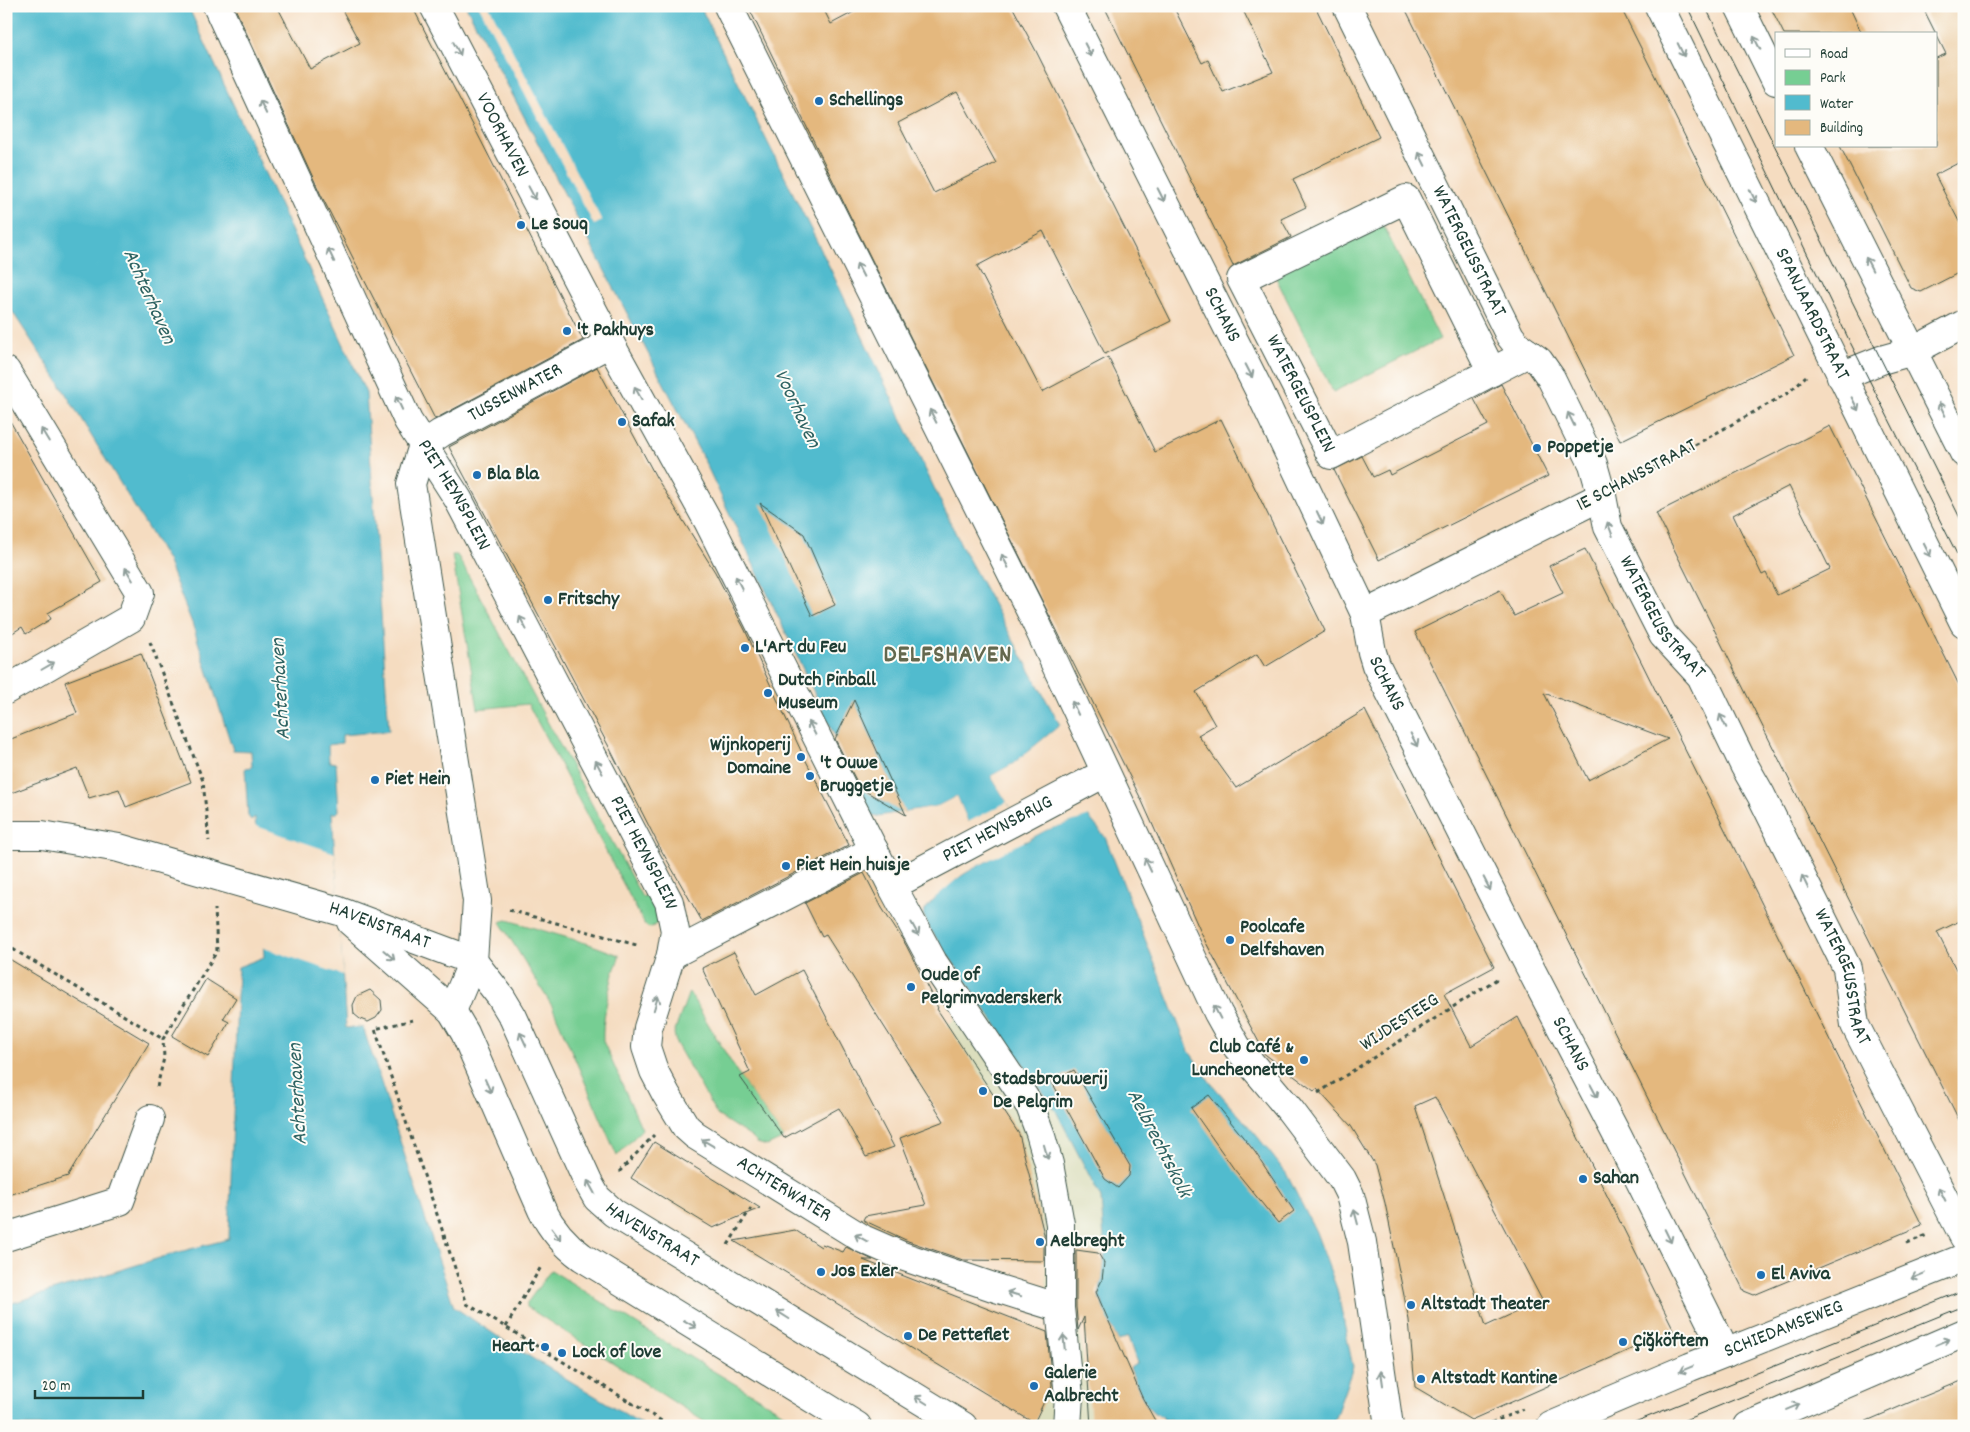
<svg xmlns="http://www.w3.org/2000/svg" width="1970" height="1432" viewBox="0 0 1970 1432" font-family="Dekko,sans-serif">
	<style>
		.built { fill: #dbdebd }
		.green { fill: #76ce93; stroke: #4a8664 }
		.water { fill: #51bbce; stroke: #387c81 }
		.pier { fill: #f5dcc0 }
		.building { fill: #e4b87e; fill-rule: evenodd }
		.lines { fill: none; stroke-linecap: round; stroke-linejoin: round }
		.pedestrian-casing { stroke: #3f5549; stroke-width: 30 }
		.minor-casing { stroke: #3f5549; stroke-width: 30 }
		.tertiary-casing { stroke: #3f5549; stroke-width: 30 }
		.path { stroke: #3f5549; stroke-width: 3; stroke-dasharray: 4 4; stroke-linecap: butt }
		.pedestrian { stroke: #fff; stroke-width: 28 }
		.minor { stroke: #fff; stroke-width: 28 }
		.tertiary { stroke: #fff; stroke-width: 28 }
		.tram { stroke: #1f3d34; stroke-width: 1 }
		.oneway { stroke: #8f9e9a }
		.poi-dot { fill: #1f6fb2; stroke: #fdfcf7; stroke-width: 2 }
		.labels { text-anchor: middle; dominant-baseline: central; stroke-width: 4; stroke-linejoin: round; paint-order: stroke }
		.poi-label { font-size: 20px; font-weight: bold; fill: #1f3d34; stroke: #fdfcf7; text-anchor: start }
		.street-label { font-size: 20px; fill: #1f3d34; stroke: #fdfcf7 }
		.water-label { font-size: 21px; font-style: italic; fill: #2e6362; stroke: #fdfcf7 }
		.district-label { font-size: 25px; font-weight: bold; letter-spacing: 1px; fill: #64684e; stroke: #fdfcf7 }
	</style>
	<rect width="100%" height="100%" fill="#fdfcf7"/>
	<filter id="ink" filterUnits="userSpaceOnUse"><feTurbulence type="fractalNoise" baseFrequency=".02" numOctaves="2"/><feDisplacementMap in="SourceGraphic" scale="10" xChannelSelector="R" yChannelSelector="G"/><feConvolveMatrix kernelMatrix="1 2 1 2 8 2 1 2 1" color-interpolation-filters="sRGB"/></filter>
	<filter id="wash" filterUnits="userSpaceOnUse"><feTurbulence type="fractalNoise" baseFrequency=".0096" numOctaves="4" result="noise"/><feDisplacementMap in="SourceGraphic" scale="20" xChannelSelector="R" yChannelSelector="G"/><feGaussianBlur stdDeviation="1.12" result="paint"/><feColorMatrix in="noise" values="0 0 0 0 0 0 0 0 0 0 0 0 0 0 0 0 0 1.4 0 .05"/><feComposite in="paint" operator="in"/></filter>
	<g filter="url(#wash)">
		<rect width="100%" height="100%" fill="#f5dcc0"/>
		<path class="built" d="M980,1002L1056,1111L1101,1198L1105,1254L1076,1250L1070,1301L1076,1326L1080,1332L1092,1426H1036L1034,1423L1040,1412V1368L1051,1372V1333L1042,1227L1016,1129L947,1025Z"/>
		<path class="green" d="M1380,219L1440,339L1333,392L1273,272Z
			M452,555H457L459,558L642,897L650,894C656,907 667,922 649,928L645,925L528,704L478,709Z
			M507,920L589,944L619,955C619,962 615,967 613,974C608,995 602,1020 603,1041L642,1129L617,1156L552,1006L500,922Z
			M689,992L740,1077L784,1138L767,1146L757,1143L751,1137L717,1115L676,1043L674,1033Z
			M551,1270L675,1348L805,1426H711L527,1307V1303Z"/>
		<path class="water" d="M6,6H188L366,393L389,731L342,735V743L328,745L329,762L336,763L339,811L336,814L332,812L346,1028L363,1027L454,1307L512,1346L645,1426H6V1305L179,1252L229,1239L238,967L264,957L255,817L251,820L248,816L245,768L252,767L251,751L233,750L192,623L167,560L58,381L6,302Z
			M466,6H700L830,268L964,551L1060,725L1013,764L991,776L1007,802L1025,842L1046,830L1088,816L1105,837L1189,1051L1210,1082L1257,1136L1286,1173L1316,1232L1337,1289L1353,1367L1332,1426H1175L1170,1419L1164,1420L1162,1416C1144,1413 1136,1383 1130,1368L1137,1363L1128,1337L1118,1341L1111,1326L1106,1327L1102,1301L1099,1300L1105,1254L1101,1198L1056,1111L930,929L923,914C937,889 964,873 989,860L970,821L968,822L957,796L938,806L873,817L705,462Z"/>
		<path class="pier" d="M479,6H489L602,221L594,225Z
			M1062,724L1061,727L1015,766L994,777L999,781L1009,801L1008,804L1026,839L1045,828L1087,814L1090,816L1046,830L964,873L930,902L921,915L928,900L963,871L986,859L968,824L965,823L956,803L957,800L939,809L873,819L871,818L938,806L957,796L968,822L1007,802L991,776L1013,764Z
			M253,825L335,853L343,975L261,947Z"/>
		<g id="blocks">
			<path class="building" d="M234,6H277L310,69L360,43L340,6H412L583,340L435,419L321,195Z
				M748,6H822L831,24L865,6H1012L1036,51L1171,321L1105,354L1043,231L977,266L1042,392L1108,357L1155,452L1221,419L1325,631L1265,667L1257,654L1196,692L1215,725L1198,735L1236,788L1365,710L1494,967L1444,994L1471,1046L1518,1017L1674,1330L1471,1420L1415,1387L1409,1320L1385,1203L1375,1165L1351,1126L1317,1089L1314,1091L1262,1052V1048L1203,937L1142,801L854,224ZM957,92L996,163L934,193L898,123ZM1435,1097L1542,1300L1486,1326L1415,1106Z
				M1104,6H1173L1202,63L1208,60L1223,92L1273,72L1241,6H1315L1379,137L1293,179L1306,207L1281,219L1291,237L1233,266Z
				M1404,6H1620L1794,355L1620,441Z
				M1770,6H1849L1862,34H1784Z
				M1922,6H1964V160L1935,175L1964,231V270L1921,292L1911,288L1840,146H1936V58L1946,54Z
				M597,367L656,477L715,572L745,630L802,753L849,845L702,921L660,848L608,745L449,447Z
				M1501,384L1548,476L1379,560L1334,470L1362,456L1373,477L1388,470L1390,475L1488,425L1474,399Z
				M6,414L102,582L48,613L51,619L26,634L22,627L6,637Z
				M1830,426L1964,695V919L1937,932L1964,985V1130L1656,513ZM1789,486L1830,569L1777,595L1766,573L1762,575L1733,515Z
				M760,503L804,534L835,605L812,616Z
				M1585,549L1922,1225L1754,1295L1744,1291L1415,632L1500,590L1514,616L1563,593L1549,566ZM1544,693L1668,739L1588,780Z
				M141,653L191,782L126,807L119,789L89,798L77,768L6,795V741L77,713L65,682Z
				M854,700L906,815L860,788L835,739Z
				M864,873L882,908L906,945L938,1008L937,1009L1019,1134L1044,1234V1261L963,1260L908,1241L863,1220L865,1216L926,1205L900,1138L944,1121L826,935L822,937L805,903Z
				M734,952L756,995L802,970L894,1147L866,1157L839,1108L784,1138L740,1077L750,1072L702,968Z
				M6,957L149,1043L68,1176L6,1196Z
				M206,979L236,998L223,1019L229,1022L208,1057L172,1036Z
				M370,990L381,1000L382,1010L376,1018L368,1022L360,1019L354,1014L353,1005L357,996Z
				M1074,1070L1130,1166L1129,1176L1118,1188L1105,1179L1052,1082Z
				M1209,1095L1255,1152L1294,1211L1278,1223L1234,1169L1191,1108Z
				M654,1142L725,1186L760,1208L713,1228L631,1178Z
				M795,1230L821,1247L822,1244L843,1252L846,1247L873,1260H863L1047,1332L1052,1385L1034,1423L734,1241Z
				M1076,1250L1098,1253L1104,1263L1102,1280L1096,1292L1142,1397L1158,1426H1091L1084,1317L1078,1330L1076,1307Z
				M1964,1380V1426H1855L1920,1398Z"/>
		</g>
	</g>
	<g filter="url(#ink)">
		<use href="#blocks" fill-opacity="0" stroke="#3f5549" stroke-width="1"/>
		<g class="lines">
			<defs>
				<g id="pedestrian">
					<path id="s1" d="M1492,372L1406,199L1241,279L1331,455L1528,353"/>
					<path d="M671,955L874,850"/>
				</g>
				<g id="minor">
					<path id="s2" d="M217,6L408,421L458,499L669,902L675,931L671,955L648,1028L646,1047L654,1071L666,1094L686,1127L695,1135L863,1239L902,1256L999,1289L1060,1308"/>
					<path id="s3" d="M434,6L610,343L708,521L892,886L933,962L1030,1106L1040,1133L1049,1164L1060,1224V1308L1069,1396L1067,1426"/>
					<path d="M728,6L1031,612L1218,1013L1237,1047L1290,1110L1342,1179L1350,1195L1362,1242L1389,1426"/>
					<path id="s4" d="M1066,6L1258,388L1365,614L1372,652L1376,665L1526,960L1618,1137L1726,1353"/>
					<path id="s5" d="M1347,6L1510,336L1518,346L1539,361L1551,378L1593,464L1602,496L1608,527L1663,635L1701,676L1744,765L1761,795L1847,968L1855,1025L1964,1237"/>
					<path id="s6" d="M1659,6L1964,623"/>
					<path d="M1739,6L1776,81"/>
					<path d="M1809,146L1964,453"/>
					<path d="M6,371L140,593L131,618L6,690"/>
					<path d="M1841,376L1881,360L1913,351L1964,324"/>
					<path d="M423,445L411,484L477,901L473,961L452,1011"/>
					<path id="s7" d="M423,445L441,433L610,343"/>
					<path d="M1365,614L1602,496"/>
					<path id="s8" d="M6,835H42L119,848L339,911L473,961L501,997L513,1017L588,1182L597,1198L614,1213L963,1426"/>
					<path id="s9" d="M892,886L1105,773"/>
					<path d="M351,922L452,1011L465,1033L542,1210C552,1230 564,1244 582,1257L857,1426"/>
					<path d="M6,1237L120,1201L150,1119"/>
				</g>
				<g id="tertiary">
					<path id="s10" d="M1551,1426L1690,1367L1964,1258"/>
					<path d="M1748,1426L1964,1333"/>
				</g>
			</defs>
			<use href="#pedestrian" class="pedestrian-casing"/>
			<use href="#minor" class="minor-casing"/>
			<use href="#tertiary" class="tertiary-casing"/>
			<path class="path" d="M1632,480L1788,393L1806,376
				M150,642L203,781L209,841
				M509,910L640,946
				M6,945L163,1039
				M413,1020L375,1029L467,1304L670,1426
				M157,1087L164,1058L163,1039L217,951L215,909
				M1318,1093L1500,977
				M619,1172L654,1135
				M1907,1243L1927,1235
				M728,1245L751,1208
				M506,1327L542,1265
				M1484,1426L1523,1409"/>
			<use href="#pedestrian" class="pedestrian"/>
			<use href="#minor" class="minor"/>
			<use href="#tertiary" class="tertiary"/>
			<path class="tram" d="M1687,6L1850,342L1964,568
				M1705,6L1964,526
				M1625,1426L1964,1290
				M1670,1426L1964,1306"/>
		</g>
		<defs><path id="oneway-shaft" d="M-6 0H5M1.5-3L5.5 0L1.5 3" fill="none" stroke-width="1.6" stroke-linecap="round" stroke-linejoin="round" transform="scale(1.25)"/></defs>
		<g class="oneway">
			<use href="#oneway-shaft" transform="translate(1757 43) rotate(-117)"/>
			<use href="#oneway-shaft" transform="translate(457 49) rotate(62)"/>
			<use href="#oneway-shaft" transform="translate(1088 50) rotate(63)"/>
			<use href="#oneway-shaft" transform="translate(1681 50) rotate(64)"/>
			<use href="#oneway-shaft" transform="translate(263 107) rotate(-115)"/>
			<use href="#oneway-shaft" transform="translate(1422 159) rotate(-116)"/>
			<use href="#oneway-shaft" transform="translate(532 193) rotate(62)"/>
			<use href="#oneway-shaft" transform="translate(1161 195) rotate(63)"/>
			<use href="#oneway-shaft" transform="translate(1753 196) rotate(64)"/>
			<use href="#oneway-shaft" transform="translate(331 255) rotate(-115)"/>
			<use href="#oneway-shaft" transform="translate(1869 264) rotate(-117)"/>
			<use href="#oneway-shaft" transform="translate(860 270) rotate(-117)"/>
			<use href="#oneway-shaft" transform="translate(1249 371) rotate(63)"/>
			<use href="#oneway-shaft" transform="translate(638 393) rotate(-119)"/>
			<use href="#oneway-shaft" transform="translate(399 403) rotate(-115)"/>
			<use href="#oneway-shaft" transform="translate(1855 404) rotate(63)"/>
			<use href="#oneway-shaft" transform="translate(1942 409) rotate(-116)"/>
			<use href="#oneway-shaft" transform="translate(933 416) rotate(-117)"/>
			<use href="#oneway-shaft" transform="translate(1571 419) rotate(-116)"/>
			<use href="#oneway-shaft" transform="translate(45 435) rotate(-121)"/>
			<use href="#oneway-shaft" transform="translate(1320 518) rotate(65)"/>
			<use href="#oneway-shaft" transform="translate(1610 529) rotate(-111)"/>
			<use href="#oneway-shaft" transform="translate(1927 550) rotate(63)"/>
			<use href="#oneway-shaft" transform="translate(1005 561) rotate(-117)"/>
			<use href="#oneway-shaft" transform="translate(129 574) rotate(-121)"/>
			<use href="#oneway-shaft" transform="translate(739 583) rotate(-117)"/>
			<use href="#oneway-shaft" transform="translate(523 623) rotate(-118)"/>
			<use href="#oneway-shaft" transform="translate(48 666) rotate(-30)"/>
			<use href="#oneway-shaft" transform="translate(1075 708) rotate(-115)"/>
			<use href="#oneway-shaft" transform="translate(1723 721) rotate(-116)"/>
			<use href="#oneway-shaft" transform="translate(812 728) rotate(-117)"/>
			<use href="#oneway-shaft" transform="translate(1414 740) rotate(63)"/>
			<use href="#oneway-shaft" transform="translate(599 767) rotate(-118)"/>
			<use href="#oneway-shaft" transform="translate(1148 865) rotate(-115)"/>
			<use href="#oneway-shaft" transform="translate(1805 882) rotate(-116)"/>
			<use href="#oneway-shaft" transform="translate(1487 884) rotate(63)"/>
			<use href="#oneway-shaft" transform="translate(915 929) rotate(61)"/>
			<use href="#oneway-shaft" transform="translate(389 955) rotate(41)"/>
			<use href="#oneway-shaft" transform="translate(656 1003) rotate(-73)"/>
			<use href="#oneway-shaft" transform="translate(1217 1012) rotate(-117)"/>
			<use href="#oneway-shaft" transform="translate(523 1039) rotate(-115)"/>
			<use href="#oneway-shaft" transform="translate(488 1086) rotate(66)"/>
			<use href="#oneway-shaft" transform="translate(1594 1091) rotate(62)"/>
			<use href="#oneway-shaft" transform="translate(708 1143) rotate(-149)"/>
			<use href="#oneway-shaft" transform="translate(1046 1152) rotate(74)"/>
			<use href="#oneway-shaft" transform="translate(591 1187) rotate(-119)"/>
			<use href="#oneway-shaft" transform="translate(1942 1194) rotate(-117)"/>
			<use href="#oneway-shaft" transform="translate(1356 1217) rotate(-105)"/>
			<use href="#oneway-shaft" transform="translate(556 1234) rotate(53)"/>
			<use href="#oneway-shaft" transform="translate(1668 1236) rotate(64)"/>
			<use href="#oneway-shaft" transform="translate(861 1238) rotate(-151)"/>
			<use href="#oneway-shaft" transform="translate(1918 1276) rotate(158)"/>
			<use href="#oneway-shaft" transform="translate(1014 1294) rotate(-163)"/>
			<use href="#oneway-shaft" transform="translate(783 1315) rotate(-148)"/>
			<use href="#oneway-shaft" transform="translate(690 1324) rotate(31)"/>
			<use href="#oneway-shaft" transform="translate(1064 1342) rotate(-96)"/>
			<use href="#oneway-shaft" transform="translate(1943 1342) rotate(-23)"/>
			<use href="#oneway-shaft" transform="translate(1686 1369) rotate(157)"/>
			<use href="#oneway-shaft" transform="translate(1382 1378) rotate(-98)"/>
			<use href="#oneway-shaft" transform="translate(921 1400) rotate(-148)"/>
			<use href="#oneway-shaft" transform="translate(1793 1407) rotate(-23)"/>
		</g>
	</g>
	<g class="poi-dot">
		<circle cx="819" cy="101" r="5"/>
		<circle cx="521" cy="225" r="5"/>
		<circle cx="567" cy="331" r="5"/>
		<circle cx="622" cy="422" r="5"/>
		<circle cx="1537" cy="448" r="5"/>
		<circle cx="477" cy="475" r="5"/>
		<circle cx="548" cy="600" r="5"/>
		<circle cx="745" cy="648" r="5"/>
		<circle cx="768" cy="693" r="5"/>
		<circle cx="801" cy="757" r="5"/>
		<circle cx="810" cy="776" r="5"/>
		<circle cx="375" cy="780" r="5"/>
		<circle cx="786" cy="866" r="5"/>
		<circle cx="1230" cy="940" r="5"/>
		<circle cx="911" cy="987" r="5"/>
		<circle cx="1304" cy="1060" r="5"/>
		<circle cx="983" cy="1091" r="5"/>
		<circle cx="1583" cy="1179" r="5"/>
		<circle cx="1040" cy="1242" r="5"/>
		<circle cx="821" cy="1272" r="5"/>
		<circle cx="1761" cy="1275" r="5"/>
		<circle cx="1411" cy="1305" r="5"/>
		<circle cx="908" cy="1336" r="5"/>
		<circle cx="1623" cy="1342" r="5"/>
		<circle cx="545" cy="1347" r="5"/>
		<circle cx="562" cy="1353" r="5"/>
		<circle cx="1421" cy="1379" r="5"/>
		<circle cx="1034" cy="1386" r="5"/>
	</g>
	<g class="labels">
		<g class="poi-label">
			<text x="829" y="101">Schellings</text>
			<text x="531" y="225">Le Souq</text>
			<text x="577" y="331">'t Pakhuys</text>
			<text x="632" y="422">Safak</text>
			<text x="1547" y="448">Poppetje</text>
			<text x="487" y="475">Bla Bla</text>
			<text x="558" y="600">Fritschy</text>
			<text x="755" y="648">L'Art du Feu</text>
			<text x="778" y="681">Dutch Pinball<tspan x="778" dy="23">Museum</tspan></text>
			<text x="791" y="746" text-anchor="end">Wijnkoperij<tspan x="791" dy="23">Domaine</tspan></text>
			<text x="820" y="764">'t Ouwe<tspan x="820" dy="23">Bruggetje</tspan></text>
			<text x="385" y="780">Piet Hein</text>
			<text x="796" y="866">Piet Hein huisje</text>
			<text x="1240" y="928">Poolcafe<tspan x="1240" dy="23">Delfshaven</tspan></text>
			<text x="921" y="976">Oude of<tspan x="921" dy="23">Pelgrimvaderskerk</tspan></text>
			<text x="1294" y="1048" text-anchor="end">Club Café &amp;<tspan x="1294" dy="23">Luncheonette</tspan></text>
			<text x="993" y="1080">Stadsbrouwerij<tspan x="993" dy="23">De Pelgrim</tspan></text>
			<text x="1593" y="1179">Sahan</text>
			<text x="1050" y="1242">Aelbreght</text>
			<text x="831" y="1272">Jos Exler</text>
			<text x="1771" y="1275">El Aviva</text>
			<text x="1421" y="1305">Altstadt Theater</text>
			<text x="918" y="1336">De Petteflet</text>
			<text x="1633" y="1342">Çiğköftem</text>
			<text x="535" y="1347" text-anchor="end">Heart</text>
			<text x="572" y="1353">Lock of love</text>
			<text x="1044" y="1374">Galerie<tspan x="1044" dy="23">Aalbrecht</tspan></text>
			<text x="1431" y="1379">Altstadt Kantine</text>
		</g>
		<g class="street-label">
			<text stroke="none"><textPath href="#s3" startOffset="146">VOORHAVEN</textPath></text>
			<text stroke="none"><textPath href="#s5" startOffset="274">WATERGEUSSTRAAT</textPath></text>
			<text stroke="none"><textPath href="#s4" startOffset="346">SCHANS</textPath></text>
			<text stroke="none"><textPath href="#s6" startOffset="344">SPANJAARDSTRAAT</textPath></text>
			<text stroke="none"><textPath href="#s1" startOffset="506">WATERGEUSPLEIN</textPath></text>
			<text stroke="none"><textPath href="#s7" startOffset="106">TUSSENWATER</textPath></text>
			<text transform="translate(1637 476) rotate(-28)">1E SCHANSSTRAAT</text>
			<text stroke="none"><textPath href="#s2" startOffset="544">PIET HEYNSPLEIN</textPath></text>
			<text stroke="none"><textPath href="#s5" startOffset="694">WATERGEUSSTRAAT</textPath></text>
			<text stroke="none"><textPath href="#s4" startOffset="751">SCHANS</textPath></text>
			<text stroke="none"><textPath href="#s9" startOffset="120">PIET HEYNSBRUG</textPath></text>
			<text stroke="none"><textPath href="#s2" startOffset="949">PIET HEYNSPLEIN</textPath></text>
			<text stroke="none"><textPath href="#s8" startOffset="386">HAVENSTRAAT</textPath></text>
			<text stroke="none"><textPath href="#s5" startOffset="1099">WATERGEUSSTRAAT</textPath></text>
			<text transform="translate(1400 1023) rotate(-33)">WIJDESTEEG</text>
			<text stroke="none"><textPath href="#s4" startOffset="1156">SCHANS</textPath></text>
			<text stroke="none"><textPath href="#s2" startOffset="1360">ACHTERWATER</textPath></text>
			<text stroke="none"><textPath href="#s8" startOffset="821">HAVENSTRAAT</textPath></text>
			<text stroke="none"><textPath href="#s10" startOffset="252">SCHIEDAMSEWEG</textPath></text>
		</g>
		<g class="water-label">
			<text transform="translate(148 297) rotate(66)">Achterhaven</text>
			<text transform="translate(796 409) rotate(65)">Voorhaven</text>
			<text transform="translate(282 689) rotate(-93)">Achterhaven</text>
			<text transform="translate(299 1094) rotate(-93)">Achterhaven</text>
			<text transform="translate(1158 1144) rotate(63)">Aelbrechtskolk</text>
		</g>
		<g class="district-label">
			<text x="948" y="656">DELFSHAVEN</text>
		</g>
	</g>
	<rect width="1970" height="1432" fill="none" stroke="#fdfcf7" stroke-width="25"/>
	<rect x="1775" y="32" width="162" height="115" fill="#fdfcf7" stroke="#a4b0a9"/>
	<rect x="1785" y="49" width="25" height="8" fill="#ffffff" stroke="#a4b0a9"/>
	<text x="1820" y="58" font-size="15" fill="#1f3d34">Road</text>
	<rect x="1785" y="70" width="25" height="15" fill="#76ce93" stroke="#a4b0a9"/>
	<text x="1820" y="82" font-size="15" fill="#1f3d34">Park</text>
	<rect x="1785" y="95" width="25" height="15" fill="#51bbce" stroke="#a4b0a9"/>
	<text x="1820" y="108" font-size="15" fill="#1f3d34">Water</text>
	<rect x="1785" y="120" width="25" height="15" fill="#e4b87e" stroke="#a4b0a9"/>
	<text x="1820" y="132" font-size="15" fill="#1f3d34">Building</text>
	<path d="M35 1390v8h108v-8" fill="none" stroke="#1f3d34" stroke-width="2.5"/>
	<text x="42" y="1390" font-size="15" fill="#1f3d34" stroke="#fdfcf7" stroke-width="4" paint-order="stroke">20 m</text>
</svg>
